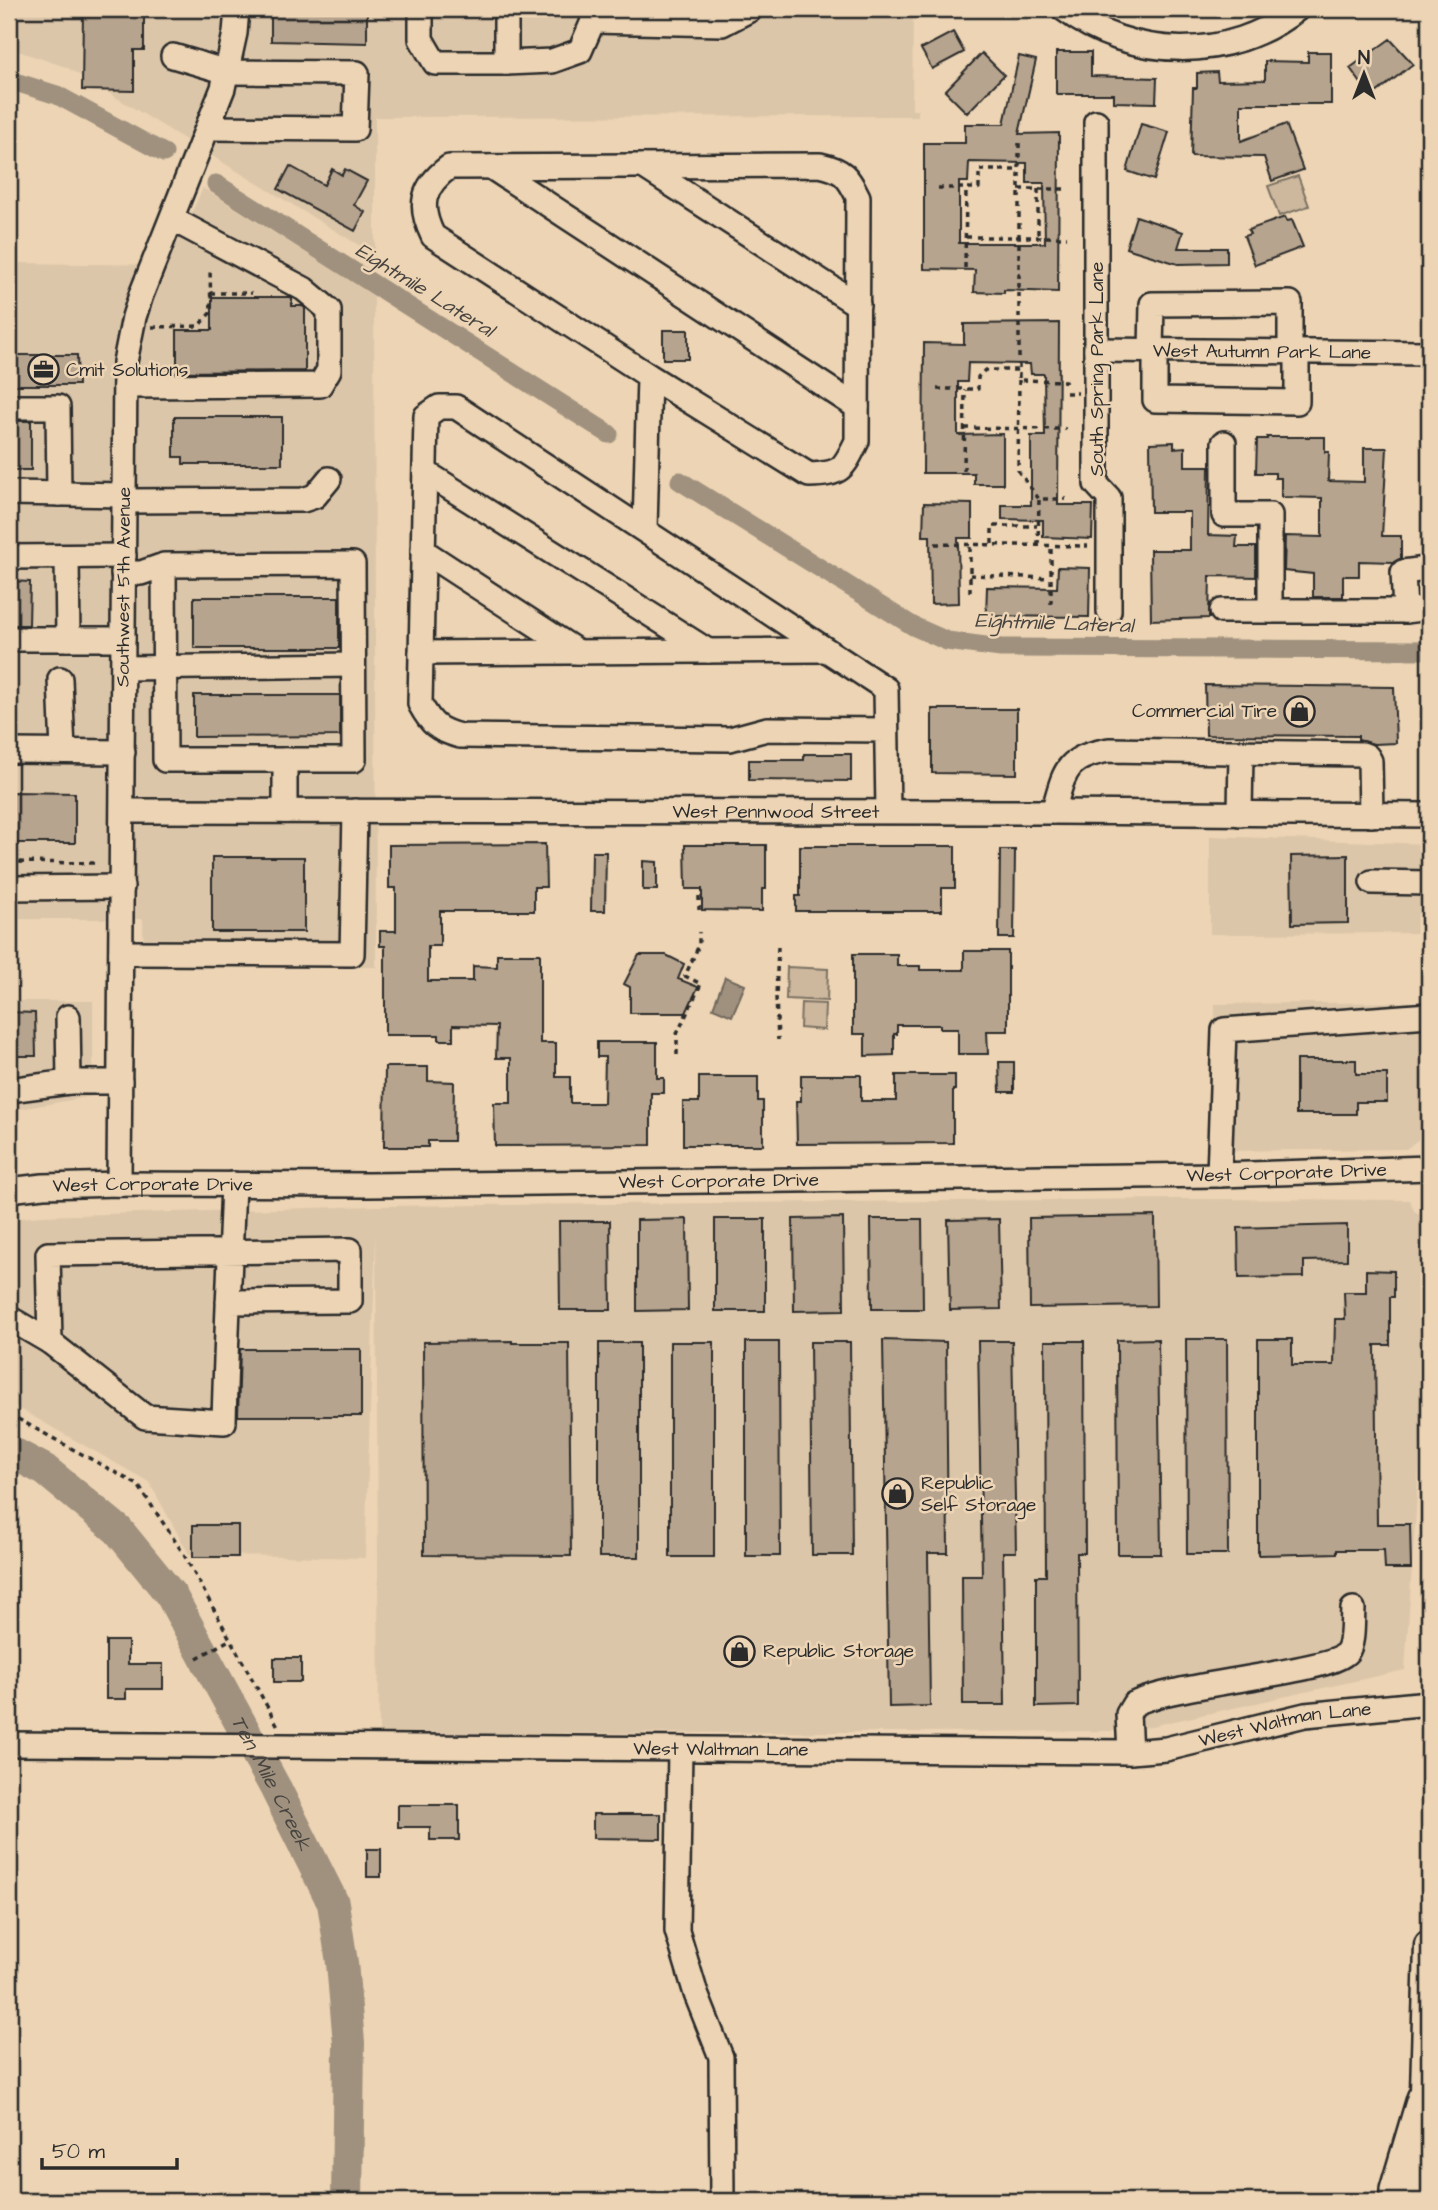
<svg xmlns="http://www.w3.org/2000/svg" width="1438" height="2210" viewBox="0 0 1438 2210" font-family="'Architects Daughter',sans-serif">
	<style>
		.built { fill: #dcc6a9 }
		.green { fill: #cdb89e; stroke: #7c7264; stroke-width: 2 }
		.water { fill: #a0917e; stroke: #71685d; stroke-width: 2 }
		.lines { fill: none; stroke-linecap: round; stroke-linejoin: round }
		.canal { stroke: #a0917e; stroke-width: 19 }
		.river { stroke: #a0917e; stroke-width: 32 }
		.building { fill: #b6a48e; stroke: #2b2b2b; stroke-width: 2; fill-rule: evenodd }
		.minor-casing { stroke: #2b2b2b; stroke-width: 28 }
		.major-casing { stroke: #2b2b2b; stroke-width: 33 }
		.highway-casing { stroke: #2b2b2b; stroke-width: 38 }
		.path { stroke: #2b2b2b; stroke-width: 3.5; stroke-dasharray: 5 5; stroke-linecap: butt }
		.minor { stroke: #ecd4b4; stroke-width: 23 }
		.major { stroke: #ecd4b4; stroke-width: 28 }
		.highway { stroke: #ecd4b4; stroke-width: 33 }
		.labels { text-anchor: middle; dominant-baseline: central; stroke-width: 5; stroke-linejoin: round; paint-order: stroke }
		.street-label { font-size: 19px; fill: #2b2b2b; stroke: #ecd4b4 }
		.poi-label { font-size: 19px; fill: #2b2b2b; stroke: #ecd4b4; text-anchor: start }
		.water-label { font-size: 21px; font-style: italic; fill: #484440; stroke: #ecd4b4 }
	</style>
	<rect width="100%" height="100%" fill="#ecd4b4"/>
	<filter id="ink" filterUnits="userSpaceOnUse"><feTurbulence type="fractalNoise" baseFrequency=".0143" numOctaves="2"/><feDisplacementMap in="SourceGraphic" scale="14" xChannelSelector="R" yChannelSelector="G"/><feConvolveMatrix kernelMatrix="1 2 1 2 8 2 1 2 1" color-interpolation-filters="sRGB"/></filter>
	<g filter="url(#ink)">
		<path class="built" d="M9,9H913L912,110H918V116L375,117V255L66,67L9,48Z
			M203,188L374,295L376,967H144L143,919H9V263L167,265Z
			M1210,836L1429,844V933L1210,934Z
			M9,1001H93V1096L9,1111Z
			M1429,1002V1131L1406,1149L1216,1151L1215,1004Z
			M1183,1199L1410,1200L1414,1211L1429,1220V1319L1405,1670L1129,1731L379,1734L376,1234L365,1558L189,1554L149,1482L9,1403V1219L41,1216L376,1206Z"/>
		<path class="green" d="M1298,176L1309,206L1279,216L1268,186Z
			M787,967L828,969L827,1001L786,999Z
			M801,1003L825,1004L824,1030L800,1028Z"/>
		<path class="water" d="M725,977L745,985L732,1016L713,1008Z"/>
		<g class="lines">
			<path class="canal" d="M9,80L57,95L164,153
				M216,184L609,434
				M680,481L913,626L947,641L1001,648L1429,650"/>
			<path class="river" id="s1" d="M9,1451L45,1470L118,1530L171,1595L276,1789L333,1903L342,1963L349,2043L347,2201"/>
		</g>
		<path class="building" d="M271,9H367V43L271,41Z
			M83,11H144V50H134V91L82,90Z
			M953,32L964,52L932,69L921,49Z
			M1390,39L1413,64L1371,97L1350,68Z
			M1056,52H1091V76L1157,78L1156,103L1114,102V94H1056Z
			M1308,52H1331V104H1241V141L1286,124L1303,170L1272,181L1264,157L1191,156L1193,88H1197V73L1217,72L1218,81L1265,80V61L1308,62Z
			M982,53L1004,75L967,113L945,91Z
			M1019,56L1036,60L1019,134L1059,133L1058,292L1004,290V293L974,292L975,270L924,269V143H965V124H1004ZM969,162L1027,163V183H1044L1045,243H959V182H968Z
			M1141,124L1169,132L1154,180L1127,171Z
			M290,166L324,185L332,169L342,175L345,169L367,181L354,205L365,212L355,231L278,189Z
			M1136,216L1183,232L1178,248H1227V263L1178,264L1126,248Z
			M1285,217L1287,221L1292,220L1303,247L1255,265L1244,236L1250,234L1248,230Z
			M212,297H289L292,298V306H302L305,308V371L177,372V330H212Z
			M1059,323L1058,505H1093L1092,539L1043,537V520L1002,519V505H1031V436H1045L1044,374H1031L1030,364L968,363L967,382H958V435L1003,434V484H974V473H923L924,343L964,344V324Z
			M663,330H688V359H663Z
			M9,355H77L78,385H9Z
			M174,417H282V464H183V457H174Z
			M9,421H31V470H9Z
			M1267,437H1325V452H1329L1328,481L1364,482V448H1387L1382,536H1401V558L1394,562L1359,561V576H1343V597H1313V574L1284,571L1285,536L1322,537V498L1281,497V478H1275V473H1256L1257,439H1267Z
			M1174,442V448L1185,447V466H1209L1208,535L1237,536L1236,547H1256V577L1210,576L1209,618L1151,620L1150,550H1190V512H1151L1150,443Z
			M924,503L972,504V538H958L959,603L931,604L930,536H923Z
			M1058,567L1090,568L1089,617L986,616L987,587L1057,588Z
			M9,581L30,582L29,625H9Z
			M194,597H339V648H194Z
			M1205,685L1394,687L1396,743L1374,744L1358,740V736L1206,735Z
			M194,695H340V736L194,737Z
			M932,709H1017V774L932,773Z
			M804,754H851V781L749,780V760H804Z
			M13,792L75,793V843H13Z
			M545,844L546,887H534V911H440V946H428V981H473V966L497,967V954H540V1043H556V1077H570V1103H604L605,1057H597V1042H657V1078H664V1093H651V1145L495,1146L494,1103H511V1058H496L497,1026L453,1025V1040H439V1035H385V946H380V931H396V888H389V845Z
			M685,845H766V889H762V911L702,910V889H686Z
			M800,846H955V888H942V911H796V896H800Z
			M1000,850H1015L1014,938H999Z
			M592,852H606L605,911H591Z
			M1348,855V923L1292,924L1291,856Z
			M212,857H304V932H212Z
			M643,861L657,862V890H643Z
			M964,951H1008V1031H987L988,1054H958V1029H940V1025H897V1034H894V1055L865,1056V1034H853V954H897V966H920V970H964Z
			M639,955H666L684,964L678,979L698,987L686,1013H630V987L624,984Z
			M9,1012L35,1013L36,1056H9Z
			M1296,1060H1356V1074H1387V1102H1356V1114H1296Z
			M999,1062H1014V1092H1000Z
			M385,1067H428V1081L454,1082L453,1141H428V1147H384Z
			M801,1075H861V1101H896V1075H955V1090H953V1143L797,1144L796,1101H801Z
			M699,1077H758V1101H763V1145H683V1102H699Z
			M1155,1216L1156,1306L1030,1308L1029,1218Z
			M843,1218L844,1310L794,1311L793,1219Z
			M687,1219L688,1310L637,1311V1220Z
			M715,1219H765V1311H715Z
			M871,1219H922L923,1309H872Z
			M999,1219L1001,1309L950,1310L948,1220Z
			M559,1221H610L611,1310H560Z
			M1347,1225V1260L1304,1261V1277L1239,1278L1238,1228Z
			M1366,1270L1394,1271V1297H1390V1345H1375L1377,1524H1410L1411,1569H1385L1384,1550H1337V1553L1258,1555V1339H1292V1365H1334L1335,1319H1345L1344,1292H1366Z
			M1158,1339L1161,1554H1118L1117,1340Z
			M1186,1339H1227L1228,1554H1187Z
			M883,1340L946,1342L948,1553H928L930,1706L889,1707Z
			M512,1341V1343H569L571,1556L424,1555L423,1342Z
			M978,1341H1012L1016,1552H1003L1005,1705H963L962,1576H982Z
			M1045,1341H1084L1085,1553H1077L1078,1706L1036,1707V1576H1046Z
			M670,1342H714V1557H670Z
			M746,1342H779L780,1556H746Z
			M810,1342H850L852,1555H812Z
			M599,1343H639V1557H599Z
			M240,1349H361V1416H238Z
			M193,1525H238V1557H193Z
			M106,1641H128V1664H163V1689H126V1699H106Z
			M274,1658H301V1682H274Z
			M398,1805H459V1840H430V1827H398Z
			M593,1814H661V1839L593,1838Z
			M367,1849H381V1877H367Z"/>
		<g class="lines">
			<defs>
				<g id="minor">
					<path d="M421,9V39L435,63H506"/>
					<path d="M506,9V63L552,61L580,51L593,21L592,9"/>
					<path d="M1064,9C1131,60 1230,63 1297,9"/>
					<path d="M593,21L722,24L751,9"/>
					<path d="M173,56L227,72L357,73L355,129L208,128"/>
					<path d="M1096,122V484L1109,498V611"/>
					<path d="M643,166L858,305"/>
					<path d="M491,167L857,407"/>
					<path id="s2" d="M1096,350L1429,353"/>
					<path d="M1151,351L1152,304L1290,303V352"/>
					<path d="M1155,351V400L1297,402V352"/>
					<path d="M125,386L320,385L329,370V310L304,289L172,219"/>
					<path d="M9,407H58L59,494"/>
					<path d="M1224,443V515H1270V611"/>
					<path d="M425,472L708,651"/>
					<path d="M9,493L124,495"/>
					<path d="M124,501L303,500L315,496L329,479"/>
					<path d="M645,529L649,376L809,475C841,474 843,470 857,441L858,197C848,176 843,170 820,165L449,167C422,187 418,206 433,236L649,376"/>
					<path d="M423,551L578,652"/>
					<path d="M9,557L124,556"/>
					<path d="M67,557L68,639"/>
					<path d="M123,573H141L164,565L353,564L354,760H165L164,565"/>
					<path d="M1222,611H1405L1429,608"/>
					<path d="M1405,611L1403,572L1426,569"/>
					<path d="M9,639H123"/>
					<path d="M421,653L826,650"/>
					<path d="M123,668L353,665"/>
					<path d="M60,679L63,751"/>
					<path d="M886,730L767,729L730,739L460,736C437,730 431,724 420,704L426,416L439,407H456L886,689L888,811"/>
					<path d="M9,751L123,752"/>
					<path d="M285,760V811"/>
					<path id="s3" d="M123,811L1053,812L1429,815"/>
					<path d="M1053,812C1065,771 1064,758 1109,750L1362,754L1367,756L1370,761L1371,815"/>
					<path d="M1240,814L1241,752"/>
					<path d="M1372,882L1429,883"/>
					<path d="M9,888L122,887"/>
					<path d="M121,953L352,954L355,811"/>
					<path d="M68,1017L69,1082"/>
					<path d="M9,1090L69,1082H120"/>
					<path d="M1219,1175L1224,1030L1429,1015"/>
					<path id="s4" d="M119,1184L125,362L134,317L141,295L223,88L235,33L237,9"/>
					<path id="s5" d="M9,1190L43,1186L119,1184L368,1185L1219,1175L1429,1168"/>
					<path d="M228,1302L350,1301V1250C249,1251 149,1253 48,1254L50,1342L145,1417L224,1422C226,1343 230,1264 233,1184"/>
					<path d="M9,1318L50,1342"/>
					<path id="s6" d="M9,1744L1130,1752L1166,1749L1305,1715L1429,1703"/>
					<path d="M680,1749L677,1931L696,1994L721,2057L722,2201"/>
					<path d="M1130,1752L1128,1714L1134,1704C1174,1683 1331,1673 1347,1652C1354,1642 1352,1621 1353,1609"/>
				</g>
				<path id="major" d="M1422,2201L1429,1945"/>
				<path id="highway" d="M1397,2201V2190L1424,2099"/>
			</defs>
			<use href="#minor" class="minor-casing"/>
			<use href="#major" class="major-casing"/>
			<use href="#highway" class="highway-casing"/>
			<path class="path" d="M1019,143V380L1065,381L1066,388
				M938,188H979V170H1019
				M1019,189H1067
				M1038,189V237
				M966,237H1067
				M965,268L966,188
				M210,293H252
				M152,327L199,326L211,312L210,269
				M1019,380L1018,471L1039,499
				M937,389H978V377L985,370H1019
				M1066,393H1078
				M964,428L1066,429
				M964,471L965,390
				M935,544L1088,546
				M992,544V526H1037
				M1038,545L1039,499H1066
				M970,575L1050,578
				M970,592V544
				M1051,604V545
				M9,862L96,863
				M699,896V910
				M778,947L776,997L778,1040
				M677,1055V1034L701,984L685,976L699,945V932
				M9,1414L138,1485L183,1553L279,1728
				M197,1658L231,1639"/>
			<use href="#minor" class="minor"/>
			<use href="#major" class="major"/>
			<use href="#highway" class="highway"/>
		</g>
	</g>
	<defs>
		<symbol id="office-ring" viewBox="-11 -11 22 22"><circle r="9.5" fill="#ecd4b4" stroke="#2b2b2b" stroke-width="1.5"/><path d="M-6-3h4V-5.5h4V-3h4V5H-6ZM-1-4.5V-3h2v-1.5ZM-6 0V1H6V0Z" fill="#2b2b2b"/></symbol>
		<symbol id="shop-ring" viewBox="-11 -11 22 22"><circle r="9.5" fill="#ecd4b4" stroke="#2b2b2b" stroke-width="1.5"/><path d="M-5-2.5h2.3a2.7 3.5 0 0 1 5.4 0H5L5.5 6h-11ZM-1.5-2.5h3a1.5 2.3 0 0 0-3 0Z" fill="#2b2b2b"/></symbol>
	</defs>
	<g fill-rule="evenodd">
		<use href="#office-ring" x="26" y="352" width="35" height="35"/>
		<use href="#shop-ring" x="1282" y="694" width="35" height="35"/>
		<use href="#shop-ring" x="880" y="1476" width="35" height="35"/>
		<use href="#shop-ring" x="722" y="1634" width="35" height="35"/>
	</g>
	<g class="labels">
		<g class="street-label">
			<text stroke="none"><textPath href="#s2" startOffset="166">West Autumn Park Lane</textPath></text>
			<text transform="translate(1097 369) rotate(-90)">South Spring Park Lane</text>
			<text stroke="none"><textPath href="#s4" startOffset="597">Southwest 5th Avenue</textPath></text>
			<text stroke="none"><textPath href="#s3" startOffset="653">West Pennwood Street</textPath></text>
			<text stroke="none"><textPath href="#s5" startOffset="1278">West Corporate Drive</textPath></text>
			<text stroke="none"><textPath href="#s5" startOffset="710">West Corporate Drive</textPath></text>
			<text stroke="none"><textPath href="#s5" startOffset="144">West Corporate Drive</textPath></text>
			<text stroke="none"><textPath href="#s6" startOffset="1279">West Waltman Lane</textPath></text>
			<text stroke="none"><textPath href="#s6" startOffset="712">West Waltman Lane</textPath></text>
		</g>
		<g class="poi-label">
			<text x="66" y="370">Cmit Solutions</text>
			<text x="1277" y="711" text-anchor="end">Commercial Tire</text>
			<text x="921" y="1483">Republic<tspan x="921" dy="22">Self Storage</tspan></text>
			<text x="763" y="1651">Republic Storage</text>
		</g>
		<g class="water-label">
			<text transform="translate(425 290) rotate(32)">Eightmile Lateral</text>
			<text transform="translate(1054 623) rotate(2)">Eightmile Lateral</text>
			<text stroke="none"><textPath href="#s1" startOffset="432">Ten Mile Creek</textPath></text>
		</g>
	</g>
	<rect width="1438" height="2210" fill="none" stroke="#ecd4b4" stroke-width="35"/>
	<rect x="18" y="18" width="1403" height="2175" fill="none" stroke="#2b2b2b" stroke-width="2.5" filter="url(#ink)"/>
	<g transform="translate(1364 74)" stroke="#ecd4b4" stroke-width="5" paint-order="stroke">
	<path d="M0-5L12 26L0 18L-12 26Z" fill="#2b2b2b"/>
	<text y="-10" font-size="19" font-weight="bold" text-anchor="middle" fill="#2b2b2b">N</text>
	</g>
	<path d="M42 2158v10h135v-10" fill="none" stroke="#2b2b2b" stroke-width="3.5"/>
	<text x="52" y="2158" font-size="21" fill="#2b2b2b" stroke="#ecd4b4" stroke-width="5" paint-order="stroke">50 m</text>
</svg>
